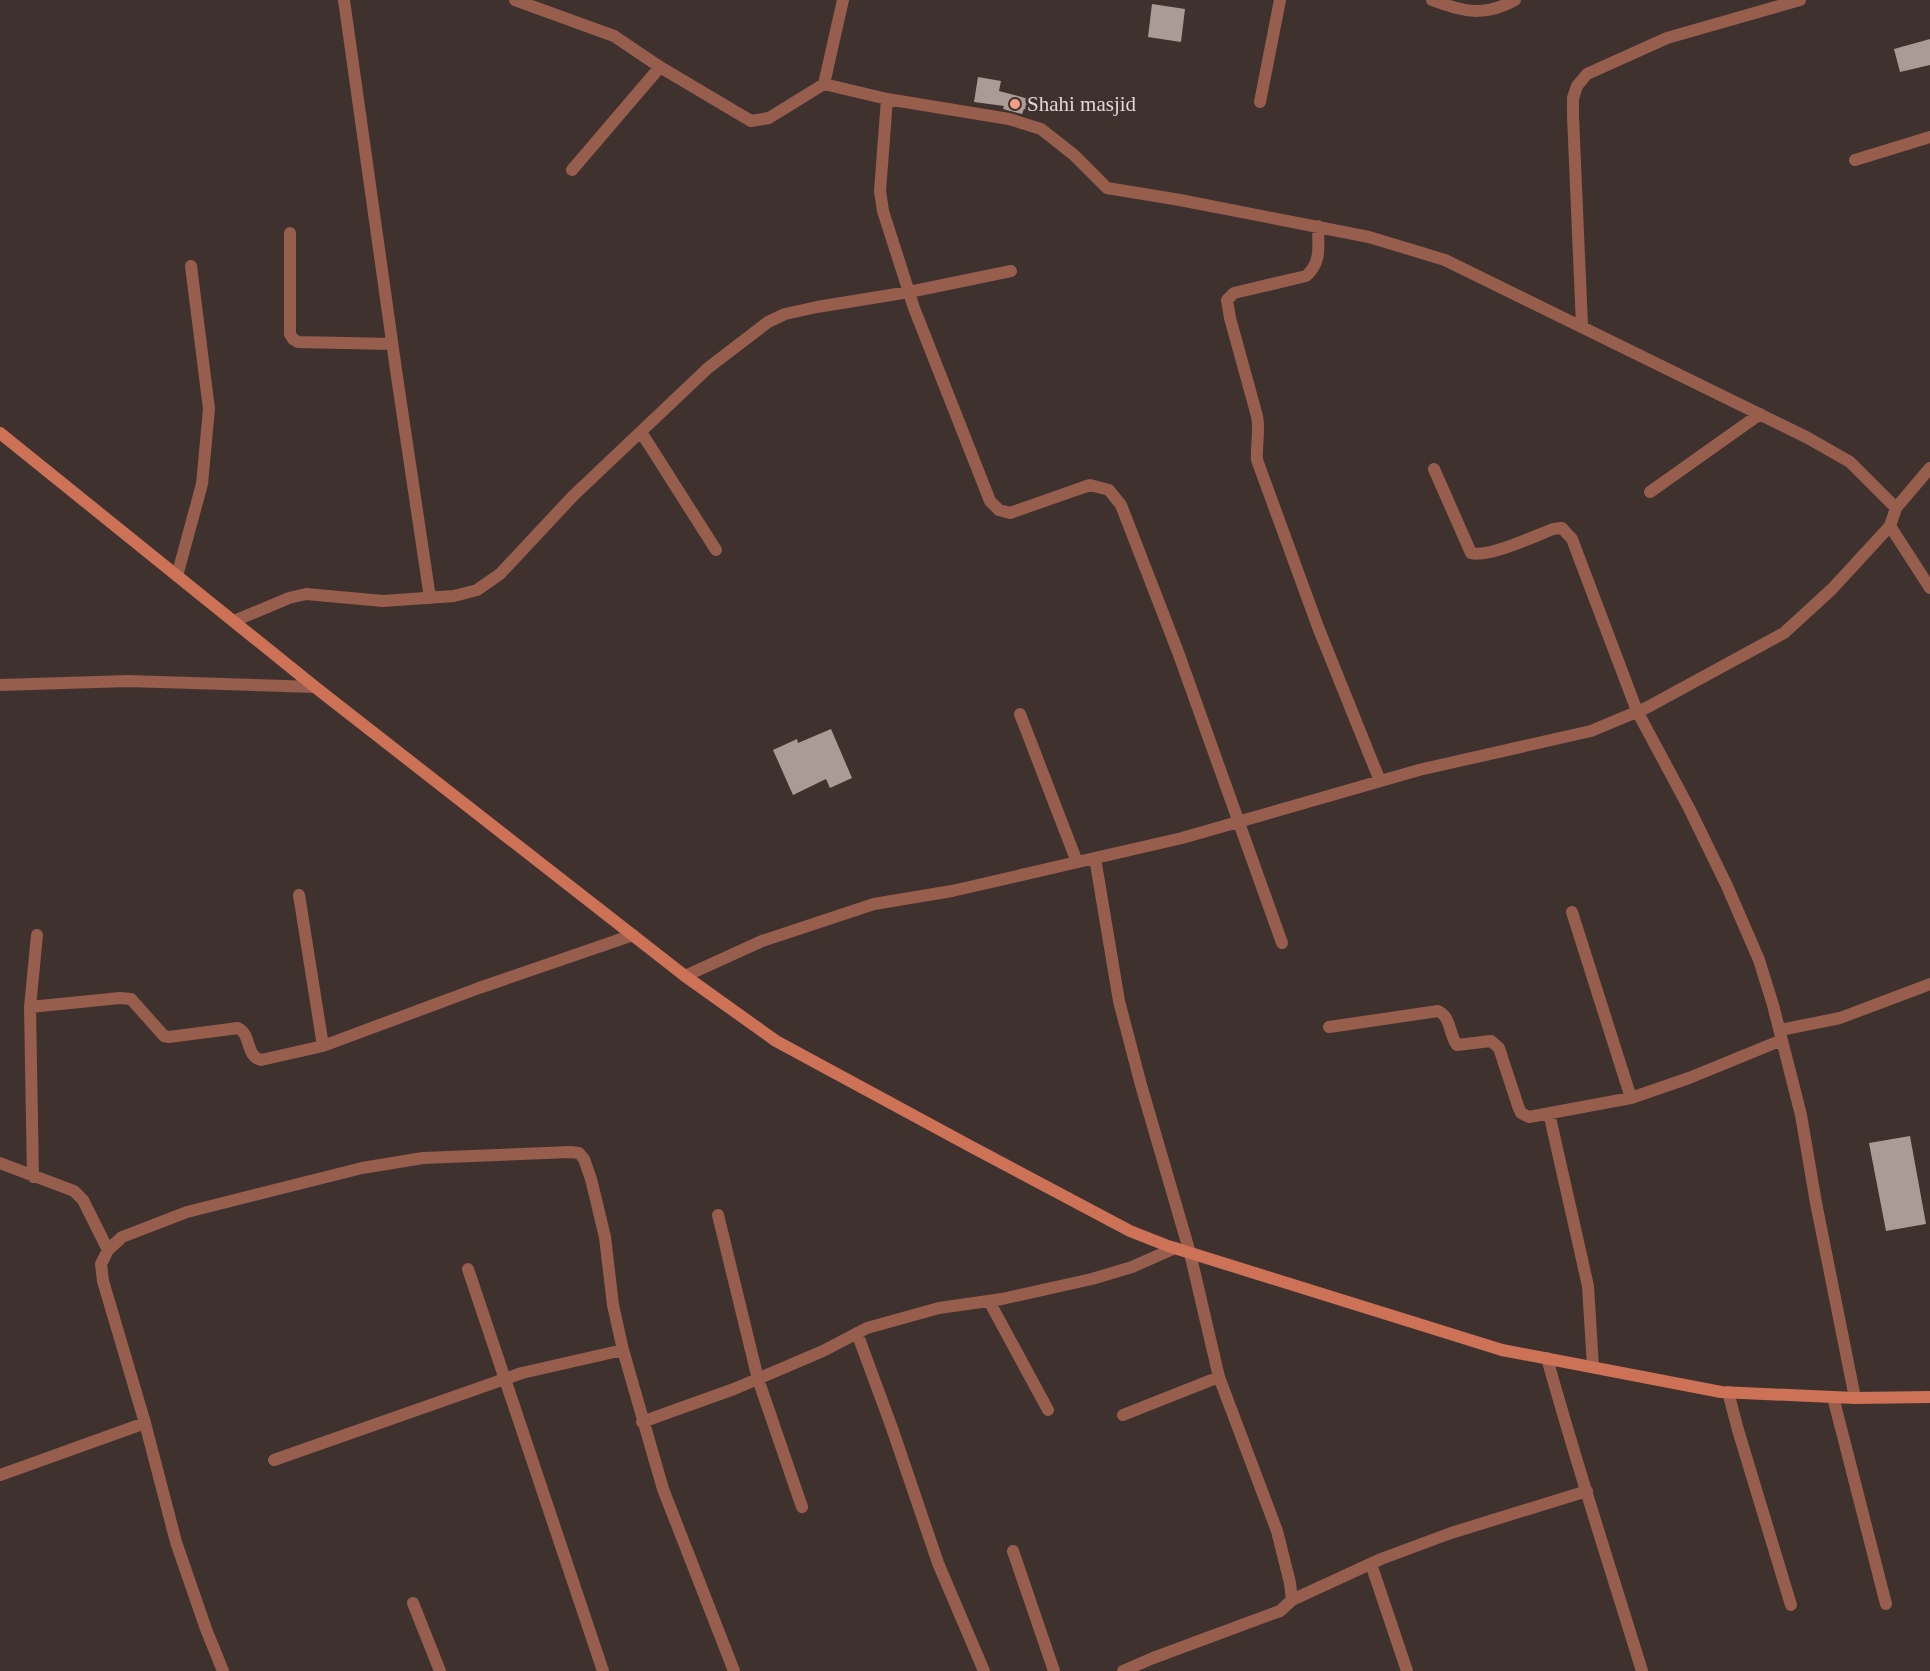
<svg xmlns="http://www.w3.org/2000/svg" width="1930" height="1671" viewBox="0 0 1930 1671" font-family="'Times New Roman',serif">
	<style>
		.building { fill: #ab9b97 }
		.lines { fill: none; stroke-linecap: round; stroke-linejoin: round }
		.minor { stroke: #975d4d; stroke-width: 12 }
		.tertiary { stroke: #975d4d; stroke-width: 12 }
		.secondary { stroke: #cd7157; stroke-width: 12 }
		.poi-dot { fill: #f49e86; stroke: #3f322e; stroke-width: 2 }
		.labels { text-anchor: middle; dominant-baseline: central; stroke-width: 6; stroke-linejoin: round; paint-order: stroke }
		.poi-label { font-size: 21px; fill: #e0d7d5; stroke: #3f322e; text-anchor: start }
	</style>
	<rect width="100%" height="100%" fill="#3f322e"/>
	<path class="building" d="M1152,4L1185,9L1181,42L1148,37Z
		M1930,39V65L1900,72L1894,49Z
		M978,77L1001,81L999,91L1040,102L1038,111L1024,109L1022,114L1003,109L1004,106L974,102Z
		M831,729L852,778L830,788L826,779L793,795L773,750L797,739L798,743Z
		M1910,1136L1926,1224L1886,1231L1869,1143Z"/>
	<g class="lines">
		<path class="minor" d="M344,0L396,370L430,598
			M515,0L614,36L660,67L751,121L769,118L824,84L887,99L1009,119L1041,129L1074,155L1107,188L1180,200L1369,237L1445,260L1808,438L1850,462L1896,508
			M1432,0C1463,12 1485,17 1515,0
			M824,84L843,0
			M887,99L880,191L883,211L914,308L990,501L999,510L1010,513L1090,485L1109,490L1121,505L1178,652L1282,943
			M1260,102L1280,0
			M1855,160L1930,137
			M572,170L660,67
			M1318,226C1318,246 1322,262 1306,276L1234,293L1227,300L1230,318L1257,416C1260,431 1256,445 1257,460L1318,627L1380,781
			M290,233V334L293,339L298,342L392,344
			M1582,326L1573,116V98L1577,86L1587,74L1667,38L1800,0
			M641,432L716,550
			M1434,469L1471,553C1488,558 1535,536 1553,529L1562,528L1572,539L1637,711L1689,808L1727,886L1759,960L1773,1005L1801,1115L1816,1203L1855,1398
			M1650,492L1760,414
			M177,576L202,484L209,409L191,266
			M234,621L289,598L306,594L383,601L454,596L477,590L500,574L573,496L708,368L768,322L785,314L817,307L909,292L1011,271
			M1020,714L1077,862
			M1095,858L1119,1001L1141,1085L1190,1253L1219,1377L1277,1531L1290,1583L1292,1600L1280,1611L1153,1658L1123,1671
			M299,895L323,1046
			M1572,912L1631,1098
			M685,976L762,941L874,904L952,891L1182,838L1419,770L1591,731L1646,708L1784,633L1832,589L1890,526
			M30,1007L120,998L131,999L164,1036L169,1037L238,1028C252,1035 245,1056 261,1060L323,1046L479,988L633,935
			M1329,1027L1438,1011C1451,1016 1449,1035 1457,1045L1491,1041L1499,1048L1518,1106L1521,1113L1529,1117L1631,1098L1689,1078L1782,1040
			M1780,1030L1840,1018L1930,984
			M1549,1113L1588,1286L1593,1367
			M0,1163L74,1191L83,1200L108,1250
			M33,1177L30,1007L37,935
			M718,1215L758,1379L802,1507
			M468,1269L603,1671
			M989,1301L1048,1410
			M857,1333L892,1428L938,1563L984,1671
			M1547,1358C1576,1463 1610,1567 1642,1671
			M1728,1392L1738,1430L1791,1605
			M1833,1397L1886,1604
			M1123,1415L1219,1377
			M642,1422L734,1389L823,1351L867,1328L939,1308L1002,1299L1092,1279L1132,1267L1175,1248
			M274,1460L522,1373L623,1350
			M0,1475L145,1423
			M1013,1551L1054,1671
			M1371,1564L1407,1671
			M1292,1600L1381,1559L1451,1533L1587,1491
			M413,1603L440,1671
			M223,1671L206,1629L176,1542L145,1423L103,1281L101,1264L108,1250L122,1237L187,1212L362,1168L423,1158L571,1152L579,1153L584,1159L591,1179L605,1237L613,1305L623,1350L663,1489L734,1671"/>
		<path class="tertiary" d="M1930,468L1896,508L1890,526L1930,588
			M0,685L128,681L315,687"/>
		<path class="secondary" d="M0,433L315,687L685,976L776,1041L970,1146L1130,1231L1168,1246L1502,1350L1721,1392L1855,1398L1930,1397"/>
	</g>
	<circle class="poi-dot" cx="1015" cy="104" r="6"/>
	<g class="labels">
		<g class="poi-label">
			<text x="1027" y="104">Shahi masjid</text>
		</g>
	</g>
</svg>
